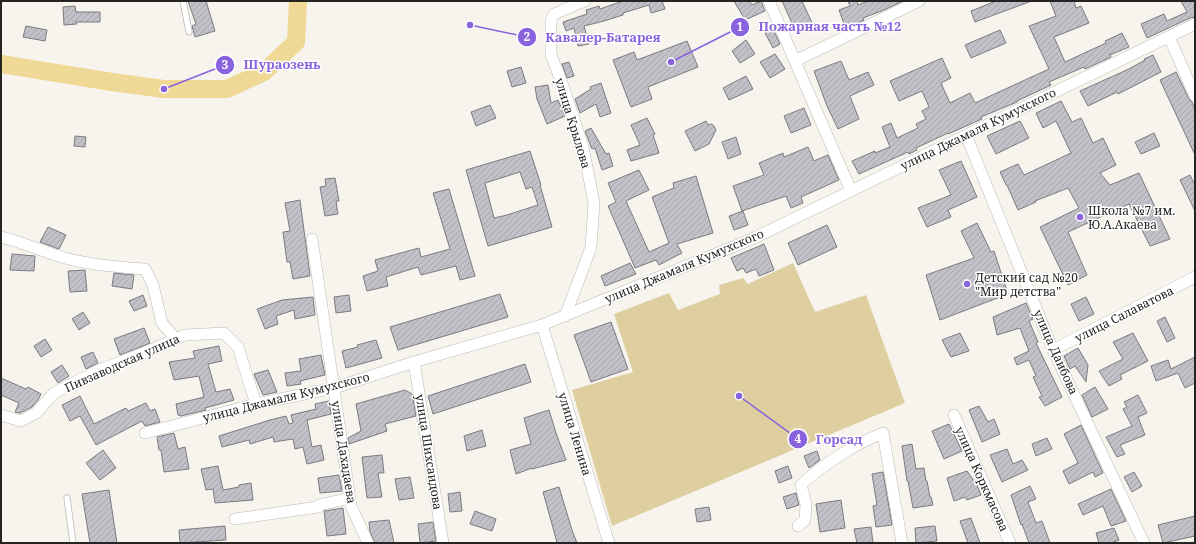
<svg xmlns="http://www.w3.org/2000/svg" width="1196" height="544" viewBox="0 0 1196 544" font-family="'Noto Serif',serif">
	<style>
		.garden { fill: #dfcfa0 }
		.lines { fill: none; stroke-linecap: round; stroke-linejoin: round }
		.river { stroke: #f0d996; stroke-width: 18 }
		.building { fill: url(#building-hatch); stroke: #7b7a80; fill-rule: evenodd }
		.service-casing { stroke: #bdbab4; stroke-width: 7 }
		.minor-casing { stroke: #bdbab4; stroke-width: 12 }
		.service { stroke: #fff; stroke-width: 5.5 }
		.minor { stroke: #fff; stroke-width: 11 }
		.poi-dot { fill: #8962dd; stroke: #fff; stroke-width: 1.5 }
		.labels { text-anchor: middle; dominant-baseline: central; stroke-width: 3; stroke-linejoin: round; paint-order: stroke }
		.street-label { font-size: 12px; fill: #252422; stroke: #fff }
		.poi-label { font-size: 12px; fill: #252422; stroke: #fff; text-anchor: start }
		.leader { fill: none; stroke: #8962dd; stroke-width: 1.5 }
		.callout-dot { fill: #8962dd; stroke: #fff; stroke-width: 1.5 }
		.mark-label { font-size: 12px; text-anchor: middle; font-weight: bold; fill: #fff }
		.callout-label { font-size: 13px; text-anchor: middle; font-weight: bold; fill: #8962dd; stroke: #fff; stroke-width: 3; stroke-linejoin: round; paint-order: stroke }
	</style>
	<defs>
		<pattern id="building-hatch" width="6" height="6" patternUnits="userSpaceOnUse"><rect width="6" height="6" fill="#c2c1c8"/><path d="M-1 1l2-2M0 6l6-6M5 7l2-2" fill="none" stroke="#a7a6ac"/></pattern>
	</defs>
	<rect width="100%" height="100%" fill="#f6f4ed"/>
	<path class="garden" d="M793,263L815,312L866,295L905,403L612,526L572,390L633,372L614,314L669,293L678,310L720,294L719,285L743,278L748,284Z"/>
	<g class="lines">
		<path class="river" d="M1,64L112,82L164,89H227L264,72L296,42L298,1"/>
	</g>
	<path class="building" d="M188,1H206L215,31L195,37L192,26L196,24Z
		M623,1H662L665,9L651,13L649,5L623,13V15L604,21L584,26L589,44L578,46L574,28L566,31L563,22L587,14L586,10L599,6L600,9Z
		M734,1H749L752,5L761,1L765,11L745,20Z
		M782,1H802L813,25L796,32Z
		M848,1H857L858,5L868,1H903L884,10L863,18L864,20L846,29L839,10L850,6Z
		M996,1H1028L1029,2L975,22L971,11Z
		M1050,1H1074L1076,8L1081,6L1089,23L1054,37L1065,62L1106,43L1105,41L1122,33L1129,47L1110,55L1111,57L1085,69L1084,67L1049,82L1051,85L1017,101V102L981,117L982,119L948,134V133L916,148L917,150L909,154L908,152L859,174L852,161L875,151V153L890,147L882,127L891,123L897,138L918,128L916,124L926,119L922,111L929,107L922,91L899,101L890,81L942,58L951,78L941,83L950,103L970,93L975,103L1049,69L1029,26L1056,16Z
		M1181,1H1193L1195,4V17L1190,18L1147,38L1141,24L1164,14L1167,21L1187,12Z
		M75,6L76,12H100V22H76L77,24L64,25L63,7Z
		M26,26L47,30L45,41L23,37Z
		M773,29L780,44L773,48L765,33Z
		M1000,30L1006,43L971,58L965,45Z
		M746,40L755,54L740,63L732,51Z
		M687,41L698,67L648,87L652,99L631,107L613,60L634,52L637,60Z
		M775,54L785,69L770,78L760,62Z
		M1153,55L1161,72L1118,94L1117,92L1088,106L1080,91L1129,69L1145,60L1144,59Z
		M841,61L849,80L868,72L874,85L850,96L859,119L838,129L827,106L814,71Z
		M569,62L574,76L567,78L562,64Z
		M521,67L526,83L512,87L507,71Z
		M1176,72L1189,99L1192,102L1195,109V155L1160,80Z
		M746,76L753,89L729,100L723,88Z
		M601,83L611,113L600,117L596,104L580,113L575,99L591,89L590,87Z
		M548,85L551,103L558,100L565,116L547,124L537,99L535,87Z
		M1061,101L1072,122L1081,118L1093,143L1103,138L1116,165L1100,173L1110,185L1139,173L1170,239L1150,246L1129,204L1068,232L1087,275L1068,285L1040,227L1079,208L1068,188L1035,201L1036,202L1018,210L1007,185H1006L1000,172L1018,164L1024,175L1071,153L1056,121L1043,128L1036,113Z
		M490,105L496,118L476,126L471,112Z
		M804,108L811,125L791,133L784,116Z
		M647,118L655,134L653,135L659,153L631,161L627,150L640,145L631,125Z
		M706,121L708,125L712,124L714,126L716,130L709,144L695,151L685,131Z
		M1020,121L1029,138L996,154L987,136Z
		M591,128L606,154L609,153L613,166L602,170L595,148L592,149L585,131Z
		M1154,133L1160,146L1141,154L1135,142Z
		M75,136L86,137L85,147L74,146Z
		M736,137L741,154L728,159L722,142Z
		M808,147L814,161L828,155L839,180L801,197L803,203L791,208L786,196L742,211L733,186L764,175L759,163L783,153L784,157Z
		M530,151L541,185H540L552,227L488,246L466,170ZM520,172L526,189L532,187L538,205L507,215L494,218L485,183Z
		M961,161L977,197L948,210L951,217L927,227L918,208L951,195L939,170Z
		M639,170L649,190L626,201L649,252L669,243L652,197L674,188L673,183L696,176L713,233L677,244L682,253L659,265L656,260L635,268L608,206L616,202L608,183Z
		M1190,175L1195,185V211L1180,180Z
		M335,178L339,201H336L338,214L325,216L320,187L326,186L325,179Z
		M449,189L475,276L460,280L456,266L421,275L418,267L386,277L388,286L367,291L363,276L378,271L375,260L419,248L421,257L450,249L433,193Z
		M300,200L310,276L293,279L290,262H287L283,232L290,231L285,203Z
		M743,211L748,225L734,230L729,216Z
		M977,223L991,252L994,251L1008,294L940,320L926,275L974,258L961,231Z
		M827,225L837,247L798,265L788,243Z
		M48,227L66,235L59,249L40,242Z
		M764,244L774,270L759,276L756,269L746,273L743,268L737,271L731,258Z
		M12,254L35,256L34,271L10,270Z
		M630,263L636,274L605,286L601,276Z
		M85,270L87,291L70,292L68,271Z
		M114,273L134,275L132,289L112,286Z
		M500,294L508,317L398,350L390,327Z
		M143,295L147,306L134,311L129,301Z
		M349,295L351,311L336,313L334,297Z
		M313,297L315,315L295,319L294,310L276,316L278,324L265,329L257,309L282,300Z
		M1086,297L1094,314L1079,321L1071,304Z
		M1026,303L1033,319L1029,321L1038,342L1036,343L1062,397L1045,406L1039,397L1042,396L1033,377L1036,376L1029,360L1017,365L1014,358L1029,351L1020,328L997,335L993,317Z
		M83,312L90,323L79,330L72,319Z
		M1165,317L1175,338L1167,342L1157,321Z
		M611,322L628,369L591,382L574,335Z
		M144,328L150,343L120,355L114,339Z
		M960,333L969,351L951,357L942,340Z
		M1133,333L1148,361L1120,375L1122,379L1109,386L1099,371L1123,359L1113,342Z
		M45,339L52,350L41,357L34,346Z
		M376,340L382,358L346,368L342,351L358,347L357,345Z
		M219,346L222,361L208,364L216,392L230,389L234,400L205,408L206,410L181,416L178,415L176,404L204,397L199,376L174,380L169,362L195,358L193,351Z
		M1078,348L1088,365L1086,382L1075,366L1070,369L1064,356Z
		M93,352L98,363L86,369L81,357Z
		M321,355L325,375L300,381L301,384L287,386L285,373L301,371L299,359Z
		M1195,357V383L1185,388L1178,373L1156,381L1151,366L1168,360L1171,369Z
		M525,364L531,382L433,414L428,396Z
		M62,365L69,376L58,383L51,372Z
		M268,370L277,392L263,395L254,374Z
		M1,378L26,389L28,387L41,394L38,400L32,407L20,413L15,412L19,403L1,395Z
		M1095,387L1108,409L1092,417L1082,395Z
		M405,390L412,394L416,416L385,424L387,431L349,444L348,438L361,431L356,404Z
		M1138,395L1147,413L1138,417L1145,435L1120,445L1125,454L1117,457L1106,437L1132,426L1123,409L1127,407L1124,402Z
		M80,396L94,424L126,408L128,411L146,403L150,411L155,409L160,422L145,426L142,421L96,445L80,416L70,421L62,405Z
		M329,401L331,414L307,420L312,447L321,445L324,460L307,464L303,447L295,449L293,439L274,442L273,437L250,444L249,440L222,447L219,436L270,420L286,416L289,424L293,423L291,415L316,409L315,404Z
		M979,406L988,422L994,419L1000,434L982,442L969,410Z
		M549,410L557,436L566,460L532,469V468L516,474L510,450L531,444L524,418Z
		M949,424L962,451L944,459L932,431Z
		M1081,425L1103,473L1095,477L1093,472L1069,484L1063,471L1078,463L1064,434Z
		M482,430L486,446L467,451L464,436Z
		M174,433L178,449L185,447L189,469L164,472L161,450H159L157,437Z
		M1047,438L1052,449L1036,456L1032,444Z
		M912,444L916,469L924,468L926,481H927L930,497H931L933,505L913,508L908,481H907L902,446Z
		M1007,449L1013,464L1022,460L1028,470L1002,482L990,455Z
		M103,450L116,468L100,480L86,463Z
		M817,451L820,460L809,468L804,456Z
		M382,455L384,473H378L382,497L367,498L362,457Z
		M218,466L223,490L239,487V485L251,483L253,500L215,503L213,489L206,490L201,469Z
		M788,466L792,478L779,483L775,471Z
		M967,471L977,485L981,495L967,500L965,497L954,501L947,478Z
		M883,472L892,525L876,527L873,506L877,505L872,474Z
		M1134,472L1142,486L1132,492L1124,477Z
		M339,475L342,491L320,493L318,478Z
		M410,477L414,498L399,500L395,479Z
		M1030,486L1036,499L1028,502L1036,523L1042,521L1050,543H1029L1022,524L1021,525L1011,495Z
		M559,487L572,530L577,543H557L555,535L543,492Z
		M1111,489L1126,521L1111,526L1103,506L1083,515L1078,504Z
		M109,490L117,543H90L82,494Z
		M460,492L462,511L450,512L448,494Z
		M796,493L799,505L787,509L783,497Z
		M841,500L845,528L820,532L816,504Z
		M709,507L711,520L697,522L695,509Z
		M343,508L346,534L327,536L324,511Z
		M475,511L496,519L492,531L470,524Z
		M1195,516V536L1163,543L1158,525Z
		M971,518L980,543H968L960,521Z
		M389,520L394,543H375L370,532L369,522Z
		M433,522L436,541L420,543L418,524Z
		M225,526L226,540L180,543L179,530Z
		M935,526L937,541L916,543L915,528Z
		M871,527L873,543H857L854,529Z
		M1114,528L1119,540L1111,543H1099L1096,533Z"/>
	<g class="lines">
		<defs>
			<path id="service" d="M183,1L189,32
				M67,498L73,543"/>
			<path id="minor" d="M769,1L851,191
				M1169,37L1195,96
				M795,61L919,1
				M966,135L1053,350L1144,543
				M1,237C23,242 44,252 65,258C91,265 118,267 145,269L153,285L162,323L176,339
				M312,239L351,506L368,543
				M565,316L583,269L591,247L594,203L583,147L563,86L551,55V21L554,14L585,1
				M542,325L609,543
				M1053,350L1195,277
				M414,362L443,543
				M1,415L21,421L36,413L54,393L97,371L139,355L185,335L224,333L238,347L256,404
				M954,415L1010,543
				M145,433L256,404L334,388L414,362L542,325L752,239L1195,24
				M235,519L318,507L319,505L350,498
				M798,526L805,520L806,504L801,485C823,464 855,444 883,433L902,543"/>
		</defs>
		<use href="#service" class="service-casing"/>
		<use href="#minor" class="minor-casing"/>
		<use href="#service" class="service"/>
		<use href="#minor" class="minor"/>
	</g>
	<g class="poi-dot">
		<circle cx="1080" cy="217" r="4"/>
		<circle cx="967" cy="284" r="4"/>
	</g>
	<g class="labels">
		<g class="street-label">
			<text transform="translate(573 123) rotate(73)">улица Крылова</text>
			<text transform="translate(978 129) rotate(-26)">улица Джамаля Кумухского</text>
			<text transform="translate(684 266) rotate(-23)">улица Джамаля Кумухского</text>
			<text transform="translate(1124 314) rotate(-27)">улица Салаватова</text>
			<text transform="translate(1056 352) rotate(66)">улица Даибова</text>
			<text transform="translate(122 363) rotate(-24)">Пивзаводская улица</text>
			<text transform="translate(286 397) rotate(-14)">улица Джамаля Кумухского</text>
			<text transform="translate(575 434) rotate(73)">улица Ленина</text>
			<text transform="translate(344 452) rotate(81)">улица Дахадаева</text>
			<text transform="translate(429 452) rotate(81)">улица Шихсаидова</text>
			<text transform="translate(982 479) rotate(66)">улица Коркмасова</text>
		</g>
		<g class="poi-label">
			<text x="1088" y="210">Школа №7 им.<tspan x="1088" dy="14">Ю.А.Акаева</tspan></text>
			<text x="975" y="277">Детский сад №20<tspan x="975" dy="14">"Мир детства"</tspan></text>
		</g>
	</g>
	<path class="leader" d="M671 62L740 27M470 25L527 37M164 89L225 65M739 396L798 439"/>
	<g class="callout-dot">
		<circle cx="671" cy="62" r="4"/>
		<circle cx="470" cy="25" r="4"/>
		<circle cx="164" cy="89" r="4"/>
		<circle cx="739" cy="396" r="4"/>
		<circle cx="740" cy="27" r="10"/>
		<circle cx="527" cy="37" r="10"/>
		<circle cx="225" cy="65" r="10"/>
		<circle cx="798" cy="439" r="10"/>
	</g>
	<g class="mark-label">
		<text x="740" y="31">1</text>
		<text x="527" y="41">2</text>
		<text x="225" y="69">3</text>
		<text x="798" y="443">4</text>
	</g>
	<g class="callout-label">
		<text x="830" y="31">Пожарная часть №12</text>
		<text x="603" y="42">Кавалер-Батарея</text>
		<text x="282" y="69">Шураозень</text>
		<text x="839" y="444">Горсад</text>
	</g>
	<rect width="1196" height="544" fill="none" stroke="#252422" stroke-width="4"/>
</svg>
